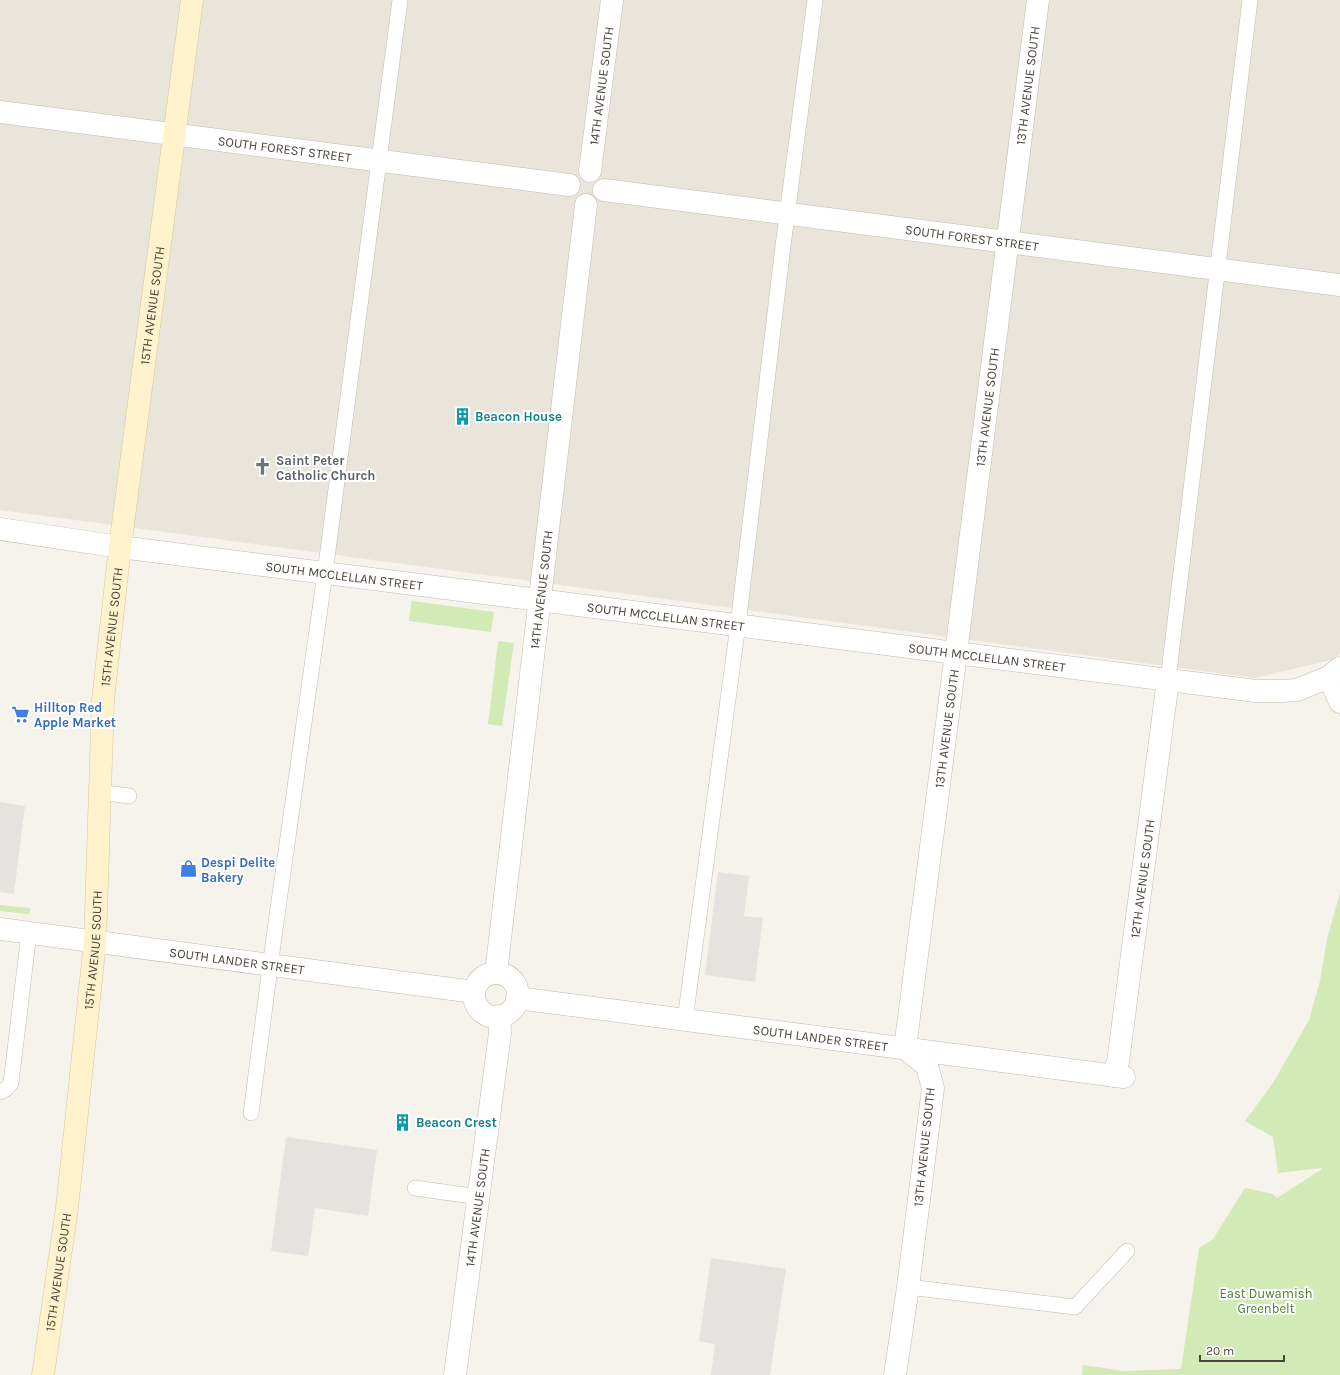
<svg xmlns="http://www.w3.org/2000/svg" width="1340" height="1375" viewBox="0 0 1340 1375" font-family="Karla,sans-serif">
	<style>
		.residential { fill: #eae5da }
		.green { fill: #d2eab5 }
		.parking { fill: #e5e3e0 }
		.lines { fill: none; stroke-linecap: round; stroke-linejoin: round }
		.service-casing { stroke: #c2bbae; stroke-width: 16 }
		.minor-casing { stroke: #c2bbae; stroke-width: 23 }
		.tertiary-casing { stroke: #c2bbae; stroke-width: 23 }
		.secondary-casing { stroke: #d6c79b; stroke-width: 23 }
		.service { stroke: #fff; stroke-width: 15 }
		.minor { stroke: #fff; stroke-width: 22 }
		.tertiary { stroke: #fff; stroke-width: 22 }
		.secondary { stroke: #fff3cd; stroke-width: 22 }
		.labels { text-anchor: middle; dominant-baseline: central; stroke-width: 4; stroke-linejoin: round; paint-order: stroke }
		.street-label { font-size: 13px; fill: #4b4439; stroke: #fff }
		.culture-label { font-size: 13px; font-weight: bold; fill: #0d838f; stroke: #fff; text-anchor: start }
		.worship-label { font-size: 13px; font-weight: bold; fill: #5b616d; stroke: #fff; text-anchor: start }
		.shop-label { font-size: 13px; font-weight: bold; fill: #366cbe; stroke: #fff; text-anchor: start }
		.park-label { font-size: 13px; fill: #4a7f2a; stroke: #fff }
	</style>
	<rect width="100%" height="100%" fill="#f6f3ec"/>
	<path class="residential" d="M0,0H1340V653L1335,659L1255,678L0,510Z"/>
	<path class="green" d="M412,601L494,612L491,632L409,621L411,603Z
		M499,641L514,643L502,726L488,724L498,642Z
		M1340,893V1375H1082L1083,1365L1124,1371L1181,1369L1199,1248L1213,1239L1245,1188L1273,1194L1277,1198L1322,1169L1321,1168L1278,1173L1273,1137L1245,1121L1273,1083L1309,1020L1320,981L1327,939Z
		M0,905L30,908V912L28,914H25L0,911Z"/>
	<path class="parking" d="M0,802L25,806L14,894L0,892Z
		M718,872L749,876L744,916L763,918L755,982L705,975Z
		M286,1137L377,1150L368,1216L315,1208L308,1256L271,1251Z
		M711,1258L786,1269L770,1375H711L715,1344L699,1341Z"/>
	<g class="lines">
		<defs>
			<path id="service" d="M1168,680L1250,0
				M99,792L129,796
				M685,1020L738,625L783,246L815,0
				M0,1092L6,1089L11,1083L29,933
				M251,1113L274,937L325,573L400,0
				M415,1188L479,1197
				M908,1287L1075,1307L1127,1251"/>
			<g id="minor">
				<path id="s1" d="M0,112L569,185"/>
				<path id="s2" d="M590,171L612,0"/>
				<path id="s3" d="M604,190L1340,285"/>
				<path id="s4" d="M120,547L1256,691H1281L1297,690L1329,677"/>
				<path d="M1340,668L1329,677L1340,702"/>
				<path id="s5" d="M0,929L474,992"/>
				<path id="s6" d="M496,973L586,205"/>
				<circle cx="496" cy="995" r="22"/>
				<path id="s7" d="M517,998L1124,1077"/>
				<path id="s8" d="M1113,1076L1118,1062L1168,680"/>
				<path id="s9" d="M455,1375L500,1033L499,1016"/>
				<path id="s10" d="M895,1375L908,1287L933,1088L927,1066L905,1048L956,653L1038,0"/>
			</g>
			<path id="tertiary" d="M0,529L120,547"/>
			<g id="secondary">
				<path id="s11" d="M43,1375L67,1208L95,942L103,700L120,547L192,0"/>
			</g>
		</defs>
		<use href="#service" class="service-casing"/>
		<use href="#minor" class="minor-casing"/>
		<use href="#tertiary" class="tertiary-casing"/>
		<use href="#secondary" class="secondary-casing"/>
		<use href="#service" class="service"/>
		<use href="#minor" class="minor"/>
		<use href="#tertiary" class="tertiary"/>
		<use href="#secondary" class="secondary"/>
	</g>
	<defs>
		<symbol id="building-bare" viewBox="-9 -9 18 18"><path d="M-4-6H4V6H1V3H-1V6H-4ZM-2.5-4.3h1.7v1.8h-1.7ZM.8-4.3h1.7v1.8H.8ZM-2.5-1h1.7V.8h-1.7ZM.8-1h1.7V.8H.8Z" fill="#0f9aa8" stroke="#fff" stroke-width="2.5" paint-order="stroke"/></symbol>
		<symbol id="church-bare" viewBox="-9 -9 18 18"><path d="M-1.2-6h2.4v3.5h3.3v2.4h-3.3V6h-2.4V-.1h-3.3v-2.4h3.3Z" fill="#6b7280" stroke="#fff" stroke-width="2.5" paint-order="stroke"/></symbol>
		<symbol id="supermarket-bare" viewBox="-9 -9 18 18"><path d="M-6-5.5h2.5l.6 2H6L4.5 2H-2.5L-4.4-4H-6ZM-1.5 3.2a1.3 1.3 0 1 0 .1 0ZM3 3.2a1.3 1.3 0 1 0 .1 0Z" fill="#3f7fe0" stroke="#fff" stroke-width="2.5" paint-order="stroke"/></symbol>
		<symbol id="shop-bare" viewBox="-9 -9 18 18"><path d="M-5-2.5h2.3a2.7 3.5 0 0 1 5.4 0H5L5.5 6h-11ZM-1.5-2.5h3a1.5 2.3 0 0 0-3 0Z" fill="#3f7fe0" stroke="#fff" stroke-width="2.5" paint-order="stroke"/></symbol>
	</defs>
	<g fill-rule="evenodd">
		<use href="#building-bare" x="450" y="404" width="25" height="25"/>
		<use href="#church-bare" x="250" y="454" width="25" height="25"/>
		<use href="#supermarket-bare" x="8" y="702" width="25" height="25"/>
		<use href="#shop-bare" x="176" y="856" width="25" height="25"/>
		<use href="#building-bare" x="390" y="1110" width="25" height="25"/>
	</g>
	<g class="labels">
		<g class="street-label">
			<text stroke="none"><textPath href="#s2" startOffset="86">14TH AVENUE SOUTH</textPath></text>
			<text stroke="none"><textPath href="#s10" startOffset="1311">13TH AVENUE SOUTH</textPath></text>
			<text stroke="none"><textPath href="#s1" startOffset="287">SOUTH FOREST STREET</textPath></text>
			<text stroke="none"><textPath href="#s3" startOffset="371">SOUTH FOREST STREET</textPath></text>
			<text stroke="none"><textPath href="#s11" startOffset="1076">15TH AVENUE SOUTH</textPath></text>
			<text stroke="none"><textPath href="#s10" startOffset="987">13TH AVENUE SOUTH</textPath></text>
			<text stroke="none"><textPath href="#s4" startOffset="226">SOUTH MCCLELLAN STREET</textPath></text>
			<text stroke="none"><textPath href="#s6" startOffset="386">14TH AVENUE SOUTH</textPath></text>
			<text stroke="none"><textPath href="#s4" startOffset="550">SOUTH MCCLELLAN STREET</textPath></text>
			<text stroke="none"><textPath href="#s11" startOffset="752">15TH AVENUE SOUTH</textPath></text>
			<text stroke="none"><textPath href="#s4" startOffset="874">SOUTH MCCLELLAN STREET</textPath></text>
			<text stroke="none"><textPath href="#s10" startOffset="663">13TH AVENUE SOUTH</textPath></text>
			<text stroke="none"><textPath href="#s8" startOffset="200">12TH AVENUE SOUTH</textPath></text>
			<text stroke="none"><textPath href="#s11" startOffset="428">15TH AVENUE SOUTH</textPath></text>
			<text stroke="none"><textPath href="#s5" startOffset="239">SOUTH LANDER STREET</textPath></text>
			<text stroke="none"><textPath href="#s7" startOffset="306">SOUTH LANDER STREET</textPath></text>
			<text transform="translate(924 1147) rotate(-84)">13TH AVENUE SOUTH</text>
			<text stroke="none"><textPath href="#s9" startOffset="169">14TH AVENUE SOUTH</textPath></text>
			<text stroke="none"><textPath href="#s11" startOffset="104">15TH AVENUE SOUTH</textPath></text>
		</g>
		<g class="culture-label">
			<text x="475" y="416">Beacon House</text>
			<text x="416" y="1122">Beacon Crest</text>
		</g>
		<g class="worship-label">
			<text x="276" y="460">Saint Peter<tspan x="276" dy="15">Catholic Church</tspan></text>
		</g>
		<g class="shop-label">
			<text x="34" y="707">Hilltop Red<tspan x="34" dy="15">Apple Market</tspan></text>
			<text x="201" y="862">Despi Delite<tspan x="201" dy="15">Bakery</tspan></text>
		</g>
		<g class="park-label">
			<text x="1266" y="1293">East Duwamish<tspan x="1266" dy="15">Greenbelt</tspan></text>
		</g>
	</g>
	<path d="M1200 1355v6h84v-6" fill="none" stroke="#4b4439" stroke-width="2"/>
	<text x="1206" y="1355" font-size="12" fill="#4b4439" stroke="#ffffff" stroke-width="3" paint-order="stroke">20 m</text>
</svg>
